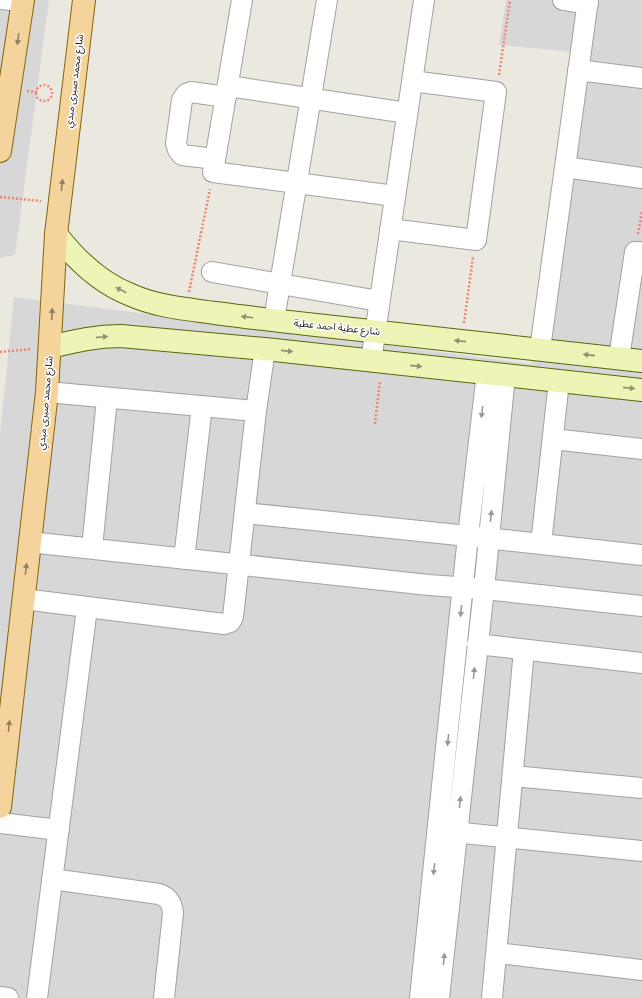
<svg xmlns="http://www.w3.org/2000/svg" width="642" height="998" viewBox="0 0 642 998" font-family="'Titillium Web','Noto Sans Arabic',sans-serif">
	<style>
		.residential { fill: #d8d7d7 }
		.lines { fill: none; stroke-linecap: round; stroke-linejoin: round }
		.lane-casing { stroke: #a1a1a1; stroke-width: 12 }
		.street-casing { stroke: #a1a1a1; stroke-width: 22 }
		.secondary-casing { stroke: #58670c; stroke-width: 24 }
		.primary-casing { stroke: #86640b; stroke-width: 24 }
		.path { stroke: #ee836f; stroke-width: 2.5; stroke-dasharray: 2 2; stroke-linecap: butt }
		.lane { stroke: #fff; stroke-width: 10 }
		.street { stroke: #fff; stroke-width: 20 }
		.secondary { stroke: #edf4b6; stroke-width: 22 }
		.primary { stroke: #f4d39d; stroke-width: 22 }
		.oneway { fill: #928062 }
		.oneway2 { fill: #8e9270 }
		.oneway3 { fill: #989898 }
		.labels { text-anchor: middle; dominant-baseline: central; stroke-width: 3; stroke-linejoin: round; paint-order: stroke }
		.street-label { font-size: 10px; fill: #1a1a1a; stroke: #fff }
	</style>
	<rect width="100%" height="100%" fill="#ebe8e0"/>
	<path class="residential" d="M0,0H49L15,255L0,258Z
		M506,0H642V998H0V435L14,297L531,364L543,296L573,52L499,45Z"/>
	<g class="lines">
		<defs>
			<path id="lane" d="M0,4L23,6"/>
			<path id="street" d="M242,0L213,172L395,196
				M563,0L588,4
				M578,70L642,78
				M228,86L407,113
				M215,159L182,155L178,150L176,143L182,100L186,94L191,92L226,97
				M565,167L642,178
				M390,229L476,240L496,92L412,81
				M212,272L379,301
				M274,320L327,0
				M540,349L588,0
				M619,358L635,252H642
				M371,361L424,0
				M47,392L256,411
				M553,439L642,449
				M245,513L468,536L642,555
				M29,542L429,585L484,589L642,606
				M541,544L559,381
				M92,548L107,398
				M184,559L202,406
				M23,599L224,624L230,622L233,617L256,411L265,349
				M477,644L642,663
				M513,776L642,788
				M0,823L59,830
				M443,831L642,851
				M52,879L159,894C168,897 172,903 173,913L164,998
				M497,953L642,970
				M0,997L8,998
				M37,998L87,608
				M420,998L468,536L487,373
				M439,998L484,589L505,375
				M492,998L524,650"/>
			<path id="secondary" d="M56,234C76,260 100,283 131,295C158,307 187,309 215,313C246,317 277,321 307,324C419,337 530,348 642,361
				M50,347C75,341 95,336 121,336L265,349L642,390"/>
			<path id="primary" d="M0,151L23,0
				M0,807L47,392L56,234L84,0"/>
		</defs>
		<use href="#lane" class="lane-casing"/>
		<use href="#street" class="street-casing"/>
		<use href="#secondary" class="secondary-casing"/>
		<use href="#primary" class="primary-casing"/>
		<path class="path" d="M499,75L510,0
			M36 93a8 8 0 1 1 16 0a8 8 0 1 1-16 0Z
			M27,91L37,92
			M0,197L41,201
			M638,234L642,211
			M189,292L210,189
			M464,323L473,257
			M0,352L31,349
			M375,424L380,381"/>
		<use href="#lane" class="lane"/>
		<use href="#street" class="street"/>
		<use href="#secondary" class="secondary"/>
		<use href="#primary" class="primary"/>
	</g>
	<defs><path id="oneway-solid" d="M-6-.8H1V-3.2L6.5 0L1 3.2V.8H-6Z"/></defs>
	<g class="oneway">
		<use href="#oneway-solid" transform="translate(18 39) rotate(98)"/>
		<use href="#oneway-solid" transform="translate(62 185) rotate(-83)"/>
		<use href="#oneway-solid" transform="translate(52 314) rotate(-87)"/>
		<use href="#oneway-solid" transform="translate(26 569) rotate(-83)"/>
		<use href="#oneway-solid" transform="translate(9 726) rotate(-84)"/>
	</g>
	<g class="oneway2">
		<use href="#oneway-solid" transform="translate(121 290) rotate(-153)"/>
		<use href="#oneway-solid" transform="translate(247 317) rotate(-173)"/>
		<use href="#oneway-solid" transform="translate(102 337) rotate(-4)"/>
		<use href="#oneway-solid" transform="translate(460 341) rotate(-174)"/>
		<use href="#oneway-solid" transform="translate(287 351) rotate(6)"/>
		<use href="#oneway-solid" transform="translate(589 355) rotate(-174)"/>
		<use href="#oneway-solid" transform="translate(416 366) rotate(6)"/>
		<use href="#oneway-solid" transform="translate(629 388) rotate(6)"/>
	</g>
	<g class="oneway3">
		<use href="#oneway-solid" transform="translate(482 412) rotate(97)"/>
		<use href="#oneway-solid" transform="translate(491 516) rotate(-84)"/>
		<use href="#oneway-solid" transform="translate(461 611) rotate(96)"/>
		<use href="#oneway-solid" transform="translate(474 673) rotate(-84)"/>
		<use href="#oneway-solid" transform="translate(448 740) rotate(96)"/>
		<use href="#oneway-solid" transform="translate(460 802) rotate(-84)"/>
		<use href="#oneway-solid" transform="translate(434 869) rotate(96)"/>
		<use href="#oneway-solid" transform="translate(444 959) rotate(-84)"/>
	</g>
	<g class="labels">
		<g class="street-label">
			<text transform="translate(74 81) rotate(-83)">شارع محمد صبرى مبدي</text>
			<text transform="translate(337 327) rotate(6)">شارع عطية احمد عطية</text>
			<text transform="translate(45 403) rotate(-85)">شارع محمد صبرى مبدي</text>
		</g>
	</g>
</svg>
